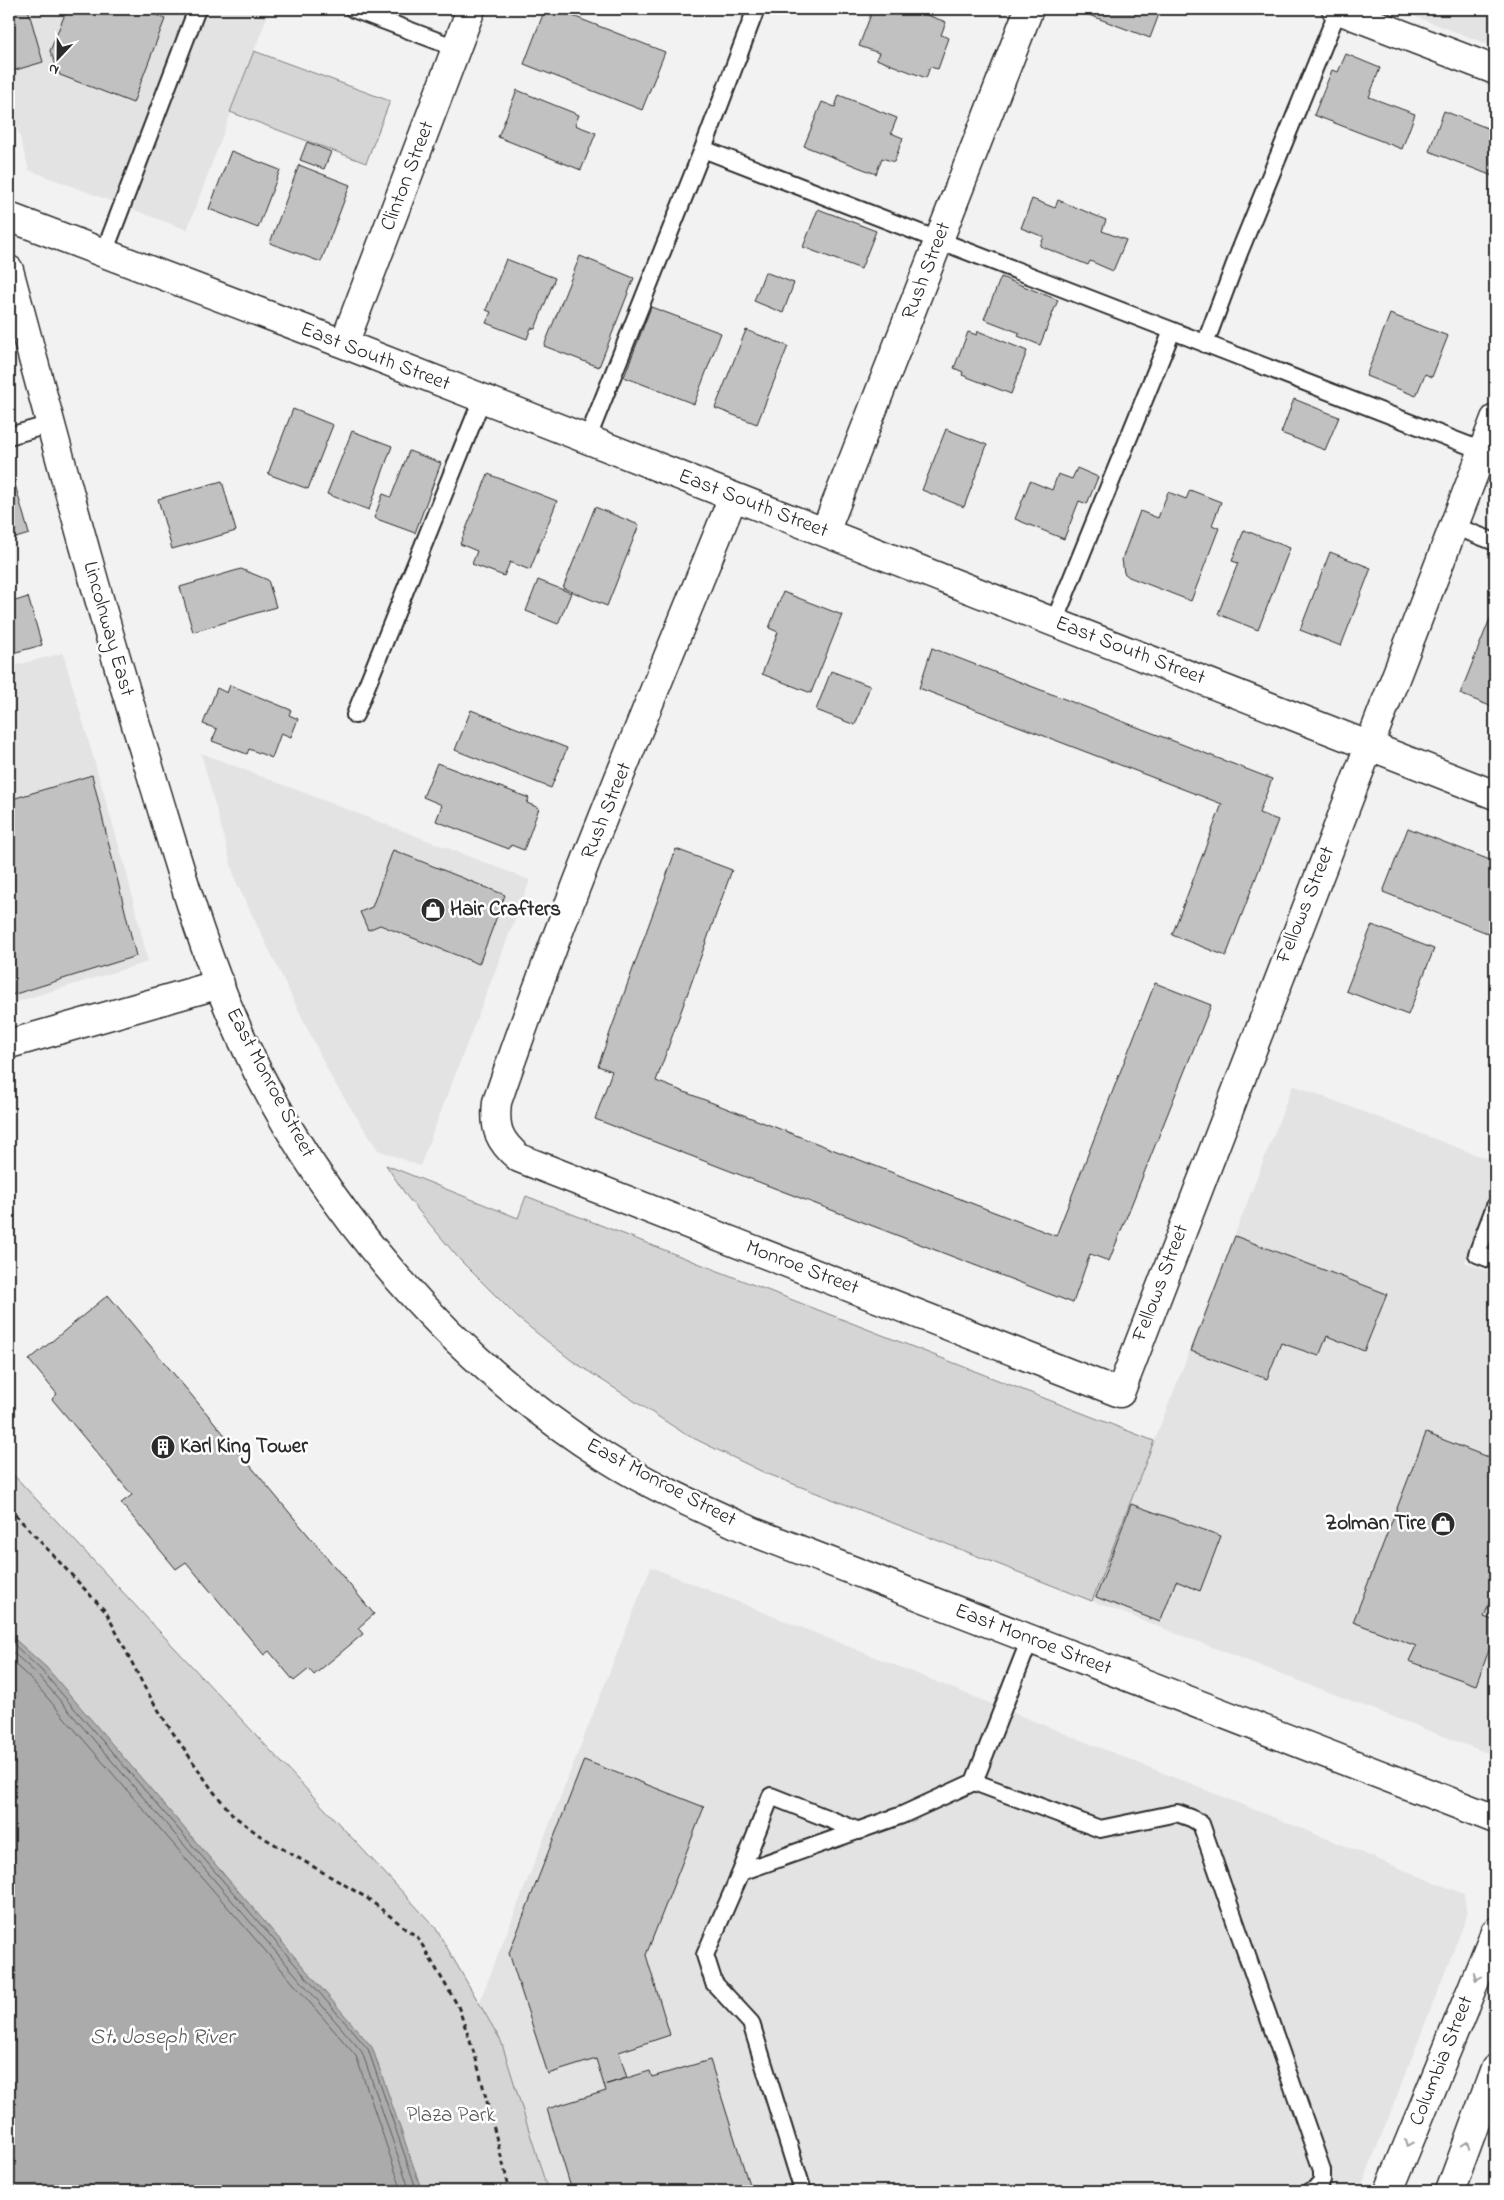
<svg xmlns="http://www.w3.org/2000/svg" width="1504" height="2200" viewBox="0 0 1504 2200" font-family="'Indie Flower',sans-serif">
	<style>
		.built { fill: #e3e3e3 }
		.green { fill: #d5d5d5; stroke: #808080 }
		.water { fill: #ababab; stroke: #787878 }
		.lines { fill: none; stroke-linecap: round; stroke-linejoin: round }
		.shore { stroke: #5e5e5e; stroke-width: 1 }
		.building { fill: #c1c1c1; stroke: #2b2b2b }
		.lane-casing { stroke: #2b2b2b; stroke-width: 20 }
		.street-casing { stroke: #2b2b2b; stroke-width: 31 }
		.secondary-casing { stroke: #2b2b2b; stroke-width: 31 }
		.primary-casing { stroke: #2b2b2b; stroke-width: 31 }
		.path { stroke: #2b2b2b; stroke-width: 3; stroke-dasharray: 5 4; stroke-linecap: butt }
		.lane { stroke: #fff; stroke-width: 16 }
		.street { stroke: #fff; stroke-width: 28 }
		.secondary { stroke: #fff; stroke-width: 28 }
		.primary { stroke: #fff; stroke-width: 28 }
		.oneway { stroke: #a0a0a0 }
		.labels { text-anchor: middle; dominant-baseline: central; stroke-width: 5; stroke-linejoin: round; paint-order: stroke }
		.street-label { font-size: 21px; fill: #2b2b2b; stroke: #fff }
		.poi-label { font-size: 21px; font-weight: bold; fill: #2b2b2b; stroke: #fff; text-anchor: start }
		.park-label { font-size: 21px; fill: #565656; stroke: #fff }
		.water-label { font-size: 22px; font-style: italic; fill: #585858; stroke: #fff }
	</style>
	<rect width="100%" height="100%" fill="#f2f2f2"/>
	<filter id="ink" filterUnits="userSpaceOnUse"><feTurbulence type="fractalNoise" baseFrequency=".02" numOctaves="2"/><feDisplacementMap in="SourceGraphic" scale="10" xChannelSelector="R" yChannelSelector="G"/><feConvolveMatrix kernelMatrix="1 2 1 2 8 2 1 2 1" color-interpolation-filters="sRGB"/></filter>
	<g filter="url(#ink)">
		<path class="built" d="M9,9H270L187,230L29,170L9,98Z
			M1396,9H1495V47Z
			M63,653L126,870L148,962L9,1004V667Z
			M201,753L530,880L420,1166L378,1150L332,1079L236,882Z
			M1293,1085L1495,1162V1183L1465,1262L1495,1274V1756L1092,1601Z
			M651,1567L1464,1894L1467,1916L1360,2191H548L501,2041L479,2003Z"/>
		<path class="green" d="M254,51L390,101L366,163L230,112Z
			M386,1165L518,1218L526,1196L1154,1441L1092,1601L763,1472L685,1434L571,1360L518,1318L460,1260L408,1198Z
			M9,1470L435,1927L501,2041L548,2191H398L9,1652Z"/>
		<path class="water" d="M9,1634L46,1667L372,2047L422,2191H9Z"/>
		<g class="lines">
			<path class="shore" d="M9,1640L42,1671L368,2049L417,2191
				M9,1649L38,1675L362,2052L410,2191
				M9,1659L32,1680L356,2056L402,2191"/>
		</g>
		<path class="building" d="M9,9H28L43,62L9,72Z
			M67,9H154L152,13L165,19L133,103L60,75L50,51Z
			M545,9H555L665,52L642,110L524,64Z
			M873,9H911L946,22L941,35L949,38L938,69L930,67L926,78L876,59L879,53L859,46Z
			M1091,9H1161L1150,38L1089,15Z
			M1346,54L1380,68L1369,97L1415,114L1402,149L1314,115L1332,70L1338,72Z
			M517,90L579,115L575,125L596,133L581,170L498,137Z
			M839,95L897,118L891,133L903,138L894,162L882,158L876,174L804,146L822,102L835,107Z
			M1444,111L1495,131V177L1429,151Z
			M307,142L331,152L324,169L300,160Z
			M231,151L280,170L258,228L209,209Z
			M299,165L350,185L321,262L270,243Z
			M1032,199L1055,208L1058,200L1106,220L1102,231L1126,240L1113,271L1090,261L1088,265L1040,246L1044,237L1021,228Z
			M818,209L876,231L861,269L803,247Z
			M580,256L634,278L599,367L544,346Z
			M506,259L555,278L535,329L531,328L527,339L486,323L491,312L486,310Z
			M765,272L794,283L783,313L754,301Z
			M1001,277L1058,300L1040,345L1018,336L1020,333L984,319Z
			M651,307L721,333L694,404L624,377Z
			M1390,314L1448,336L1432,377L1425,374L1416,396L1366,376Z
			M746,330L788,346L757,424L715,408Z
			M978,331L1027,351L1011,394L962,375L963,372L954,368L968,332L977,335Z
			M1294,399L1339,417L1325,450L1281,433Z
			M293,409L333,425L308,489L268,474Z
			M946,429L987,445L964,507L922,490Z
			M352,431L392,446L369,510L327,494Z
			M409,451L441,463L415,533L374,518L383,494L391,497Z
			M9,463L29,534L9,540Z
			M1077,468L1098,477L1087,504L1079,501L1064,539L1015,519L1030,481L1052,490L1058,474L1072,479Z
			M488,474L557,501L530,570L510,562L504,576L472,564L477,551L460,544Z
			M222,481L236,531L172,549L158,499Z
			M1190,490L1221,502L1212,525L1219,528L1191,601L1129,577L1124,573L1122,559L1140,511L1158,518L1168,492L1186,499Z
			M595,507L639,525L607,606L563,588Z
			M1244,530L1290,548L1258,630L1218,614L1238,563L1232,561Z
			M1330,552L1371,568L1341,646L1300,630Z
			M241,569L268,580L276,607L193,632L180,587Z
			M538,580L571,593L558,624L526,611Z
			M783,592L842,615L811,693L762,674L778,632L769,628Z
			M28,597L42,645L9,654V603Z
			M1491,616L1495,617V708L1460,694Z
			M932,648L1272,779L1259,813L1278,820L1226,956L1172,935L1222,804L919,688Z
			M831,671L870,686L855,725L816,710Z
			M230,685L291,710L289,715L298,719L291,737L281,733L272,758L249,749L247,754L212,741L217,729L203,724L217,688L227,693Z
			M471,710L567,748L551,788L455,750Z
			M437,763L529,798L527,803L539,808L524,850L511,845L509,849L436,821L442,805L423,797Z
			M92,775L136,956L9,996V800Z
			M1408,828L1495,862V936L1383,892Z
			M676,849L732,870L656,1081L1056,1236L1155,983L1211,1005L1109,1261L1090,1254L1073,1303L595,1119L612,1071L598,1066Z
			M393,850L505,895L479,964L380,925L368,930L360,912L372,907Z
			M1372,925L1434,949L1408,1015L1346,991Z
			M1235,1236L1387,1294L1364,1351L1327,1336L1319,1356L1281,1343L1267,1379L1191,1351Z
			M108,1295L374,1614L358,1628L363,1634L314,1675L309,1669L294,1681L269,1651L264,1655L186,1562L176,1569L121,1503L132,1495L52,1399L57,1394L29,1360Z
			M1426,1433L1495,1460V1588L1484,1617L1495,1621V1634L1476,1685L1409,1661L1416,1646L1353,1622Z
			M1131,1504L1221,1536L1200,1591L1176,1581L1160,1622L1096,1597Z
			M584,1760L704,1807L646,1955L670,2035L619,2052L627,2078L604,2085L596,2059L548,2074L509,1953Z
			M710,2060L751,2191H572L547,2109L606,2091L604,2085L650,2071L652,2077Z"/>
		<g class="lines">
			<defs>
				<path id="lane" d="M353,9L456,48
					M703,149L1483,451
					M104,253L197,9
					M1205,344L1239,253L1338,10
					M9,436L51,424
					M587,440L703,149L756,9
					M1454,526L1495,542
					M1054,622L1172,331
					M355,715L482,399
					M1495,1206L1477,1254L1495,1261
					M974,1782L1100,1829L1177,1813L1191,1818L1201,1824L1322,2170V2181L1314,2190L1310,2191
					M741,1872L771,1796L859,1831
					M803,2191L751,2023L714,1983L705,1955L741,1872L902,1815L974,1782L1030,1639"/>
				<path id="street" d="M9,217L344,344L1495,795
					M344,344L471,9
					M733,497C652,698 567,897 497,1102C494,1129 499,1141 519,1158L1120,1393C1243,1067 1369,743 1495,419
					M825,532L1029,9
					M9,1044L220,984
					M1389,2191L1495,1932
					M1450,2191L1495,2069"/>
				<path id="secondary" d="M1336,9L1495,70"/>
				<path id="primary" d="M9,270C54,436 98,603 149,767C177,858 202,951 241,1037C318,1206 448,1357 605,1457C652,1487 705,1510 756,1533L1495,1819"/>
			</defs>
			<use href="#lane" class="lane-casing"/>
			<use href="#street" class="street-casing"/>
			<use href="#secondary" class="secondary-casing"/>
			<use href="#primary" class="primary-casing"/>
			<path class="path" d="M9,1508L106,1612L145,1688L167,1724L213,1791L234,1816L259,1835L367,1898L418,1938L458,2006L476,2059L510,2191"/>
			<use href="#lane" class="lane"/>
			<use href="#street" class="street"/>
			<use href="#secondary" class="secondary"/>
			<use href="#primary" class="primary"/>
		</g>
		<defs><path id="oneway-chevron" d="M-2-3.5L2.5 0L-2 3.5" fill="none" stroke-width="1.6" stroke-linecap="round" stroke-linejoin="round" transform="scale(1.25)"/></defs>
		<g class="oneway">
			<use href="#oneway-chevron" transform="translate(1477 1977) rotate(112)"/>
			<use href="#oneway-chevron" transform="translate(1408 2143) rotate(112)"/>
			<use href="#oneway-chevron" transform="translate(1467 2145) rotate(-70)"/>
		</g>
	</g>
	<defs>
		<symbol id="shop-disc" viewBox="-11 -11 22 22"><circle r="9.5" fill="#2b2b2b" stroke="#fff"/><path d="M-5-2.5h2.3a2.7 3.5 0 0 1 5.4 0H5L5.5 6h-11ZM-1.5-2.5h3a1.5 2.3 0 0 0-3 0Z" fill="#fff"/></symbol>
		<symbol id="building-disc" viewBox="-11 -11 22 22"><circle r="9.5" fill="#2b2b2b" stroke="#fff"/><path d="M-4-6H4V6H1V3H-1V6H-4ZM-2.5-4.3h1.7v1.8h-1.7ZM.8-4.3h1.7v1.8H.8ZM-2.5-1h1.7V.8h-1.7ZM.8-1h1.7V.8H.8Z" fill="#fff"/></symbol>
	</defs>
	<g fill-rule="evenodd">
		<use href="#shop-disc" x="419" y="896" width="28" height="28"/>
		<use href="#building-disc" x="149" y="1433" width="28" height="28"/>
		<use href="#shop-disc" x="1429" y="1510" width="28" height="28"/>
	</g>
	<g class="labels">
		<g class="street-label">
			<text transform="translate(408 176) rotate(-69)">Clinton Street</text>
			<text transform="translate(927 271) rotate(-69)">Rush Street</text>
			<text transform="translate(375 357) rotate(21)">East South Street</text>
			<text transform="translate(753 504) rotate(21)">East South Street</text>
			<text transform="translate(108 629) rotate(74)">Lincolnway East</text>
			<text transform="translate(1130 651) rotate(21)">East South Street</text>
			<text transform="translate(607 811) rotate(-68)">Rush Street</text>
			<text transform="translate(1306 905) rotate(-68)">Fellows Street</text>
			<text transform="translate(270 1083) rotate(62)">East Monroe Street</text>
			<text transform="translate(802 1268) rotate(21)">Monroe Street</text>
			<text transform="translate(1161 1283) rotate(-69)">Fellows Street</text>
			<text transform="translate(661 1483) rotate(28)">East Monroe Street</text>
			<text transform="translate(1033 1640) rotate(21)">East Monroe Street</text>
			<text transform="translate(1442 2061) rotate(-68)">Columbia Street</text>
		</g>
		<g class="poi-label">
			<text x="450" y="910">Hair Crafters</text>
			<text x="180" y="1447">Karl King Tower</text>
			<text x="1426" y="1524" text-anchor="end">Zolman Tire</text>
		</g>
		<g class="park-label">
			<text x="451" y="2116">Plaza Park</text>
		</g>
		<g class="water-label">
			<text x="162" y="2038">St. Joseph River</text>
		</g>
	</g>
	<rect width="1504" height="2200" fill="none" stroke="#fff" stroke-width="30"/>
	<rect x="15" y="15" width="1474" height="2170" fill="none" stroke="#2b2b2b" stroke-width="2" filter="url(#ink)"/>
	<g transform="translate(58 58) rotate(202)" stroke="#ffffff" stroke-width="4" paint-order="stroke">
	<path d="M0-4L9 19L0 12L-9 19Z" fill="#2b2b2b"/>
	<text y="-8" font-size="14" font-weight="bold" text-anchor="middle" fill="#2b2b2b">N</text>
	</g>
</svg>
